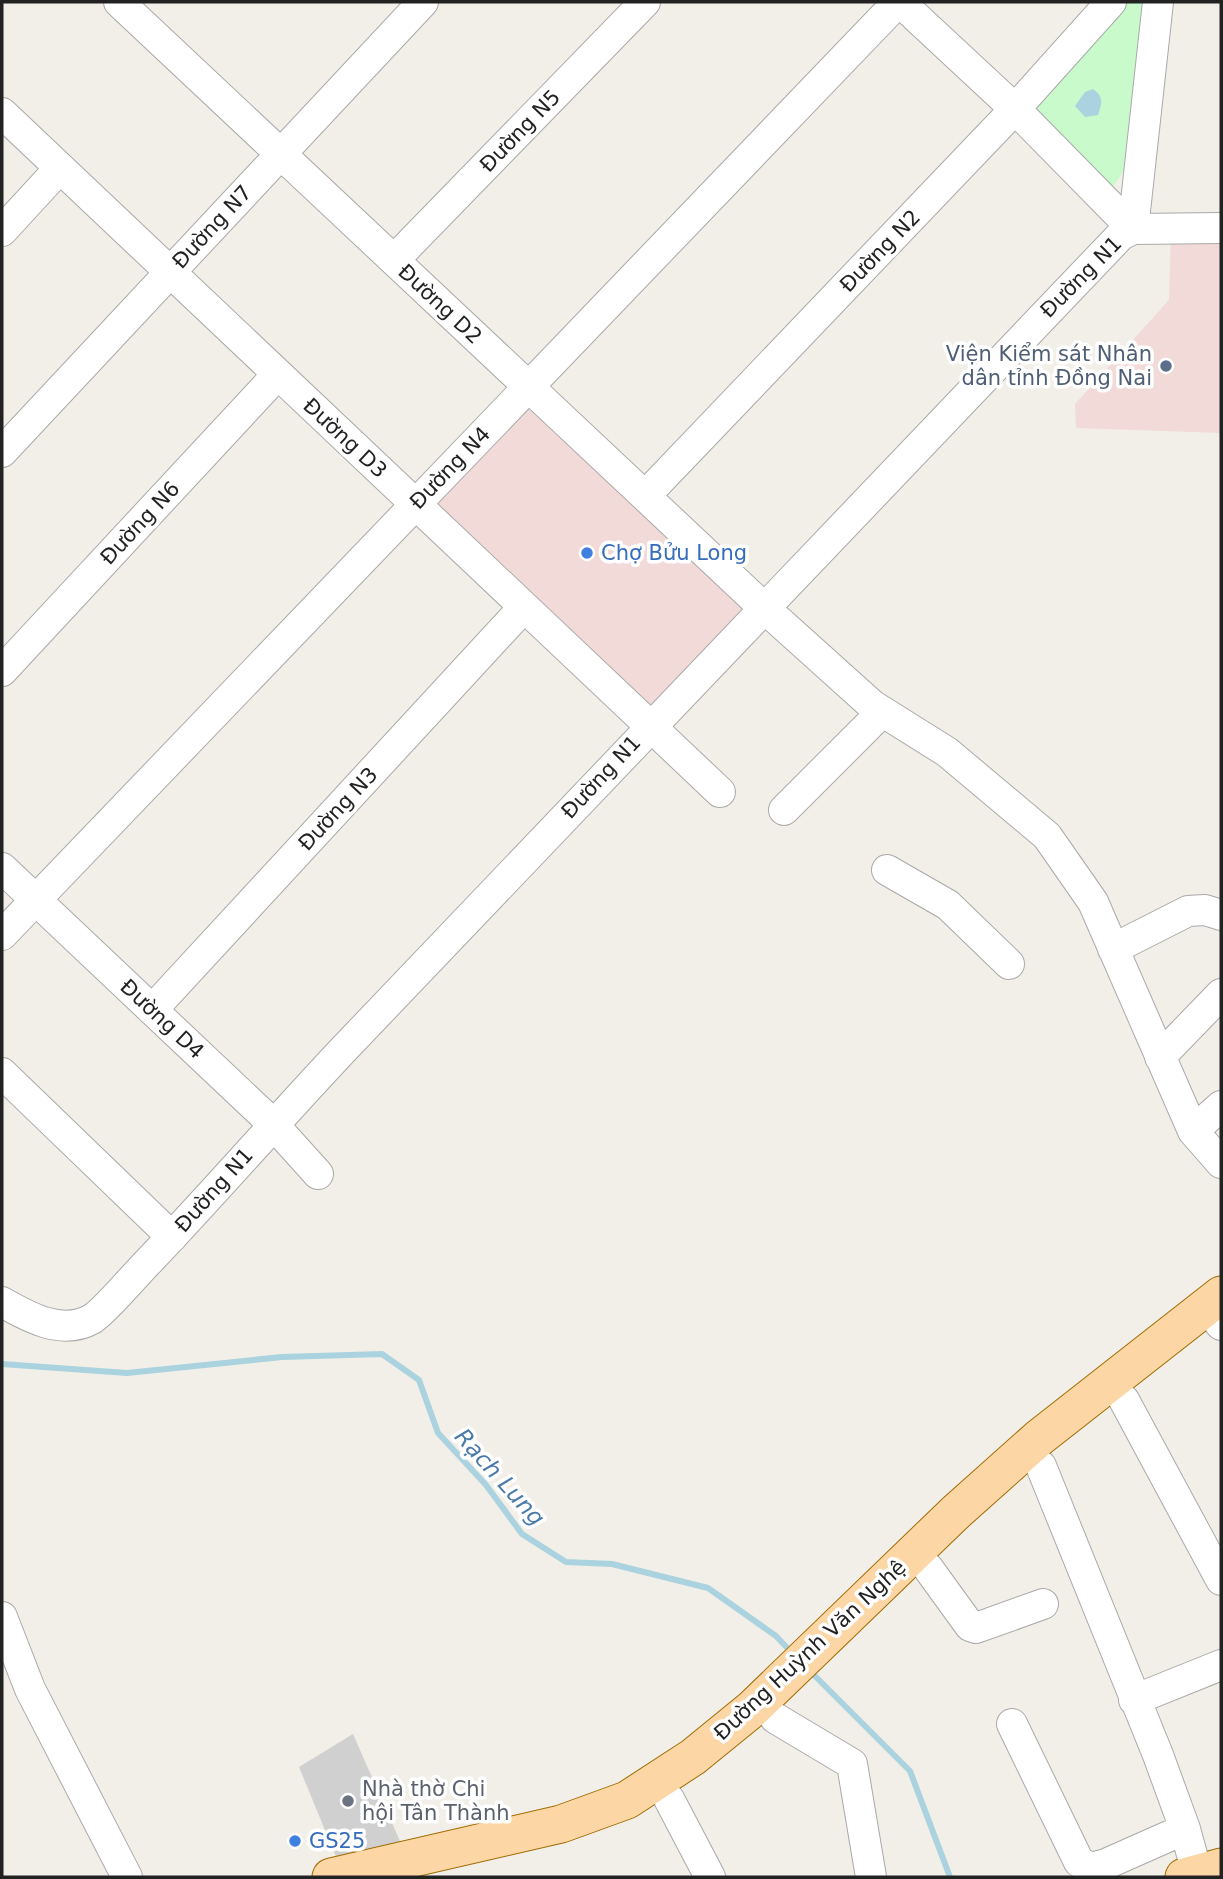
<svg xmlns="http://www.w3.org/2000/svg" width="1223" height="1879" viewBox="0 0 1223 1879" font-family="'DejaVu Sans',sans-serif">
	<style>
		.commercial { fill: #f2dad9 }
		.religious { fill: #d0d0d0 }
		.park { fill: #c8facc }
		.water { fill: #aad3df }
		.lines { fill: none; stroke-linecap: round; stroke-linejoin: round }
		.stream { stroke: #aad3df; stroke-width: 6 }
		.minor-casing { stroke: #a9a9a9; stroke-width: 32 }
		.major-casing { stroke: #a06b00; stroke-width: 39 }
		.minor { stroke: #fff; stroke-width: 30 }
		.major { stroke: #fcd6a4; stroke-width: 37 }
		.service-dot { fill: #5c6f8a; stroke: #fff; stroke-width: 2.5 }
		.shop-dot { fill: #3f7fe0; stroke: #fff; stroke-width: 2.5 }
		.worship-dot { fill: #6b7280; stroke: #fff; stroke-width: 2.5 }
		.labels { text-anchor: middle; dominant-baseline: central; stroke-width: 7; stroke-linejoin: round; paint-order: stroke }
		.street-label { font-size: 21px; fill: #222; stroke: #fff }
		.service-label { font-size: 21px; fill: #4e5e75; stroke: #fff; text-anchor: end }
		.shop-label { font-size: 21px; fill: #366cbe; stroke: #fff; text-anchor: start }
		.worship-label { font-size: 21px; fill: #5b616d; stroke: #fff; text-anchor: start }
		.water-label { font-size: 23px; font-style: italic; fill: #4a7aab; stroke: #fff }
	</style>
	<rect width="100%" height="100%" fill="#f2efe9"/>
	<path class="commercial" d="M1221,228V433L1076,428L1075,404L1169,300L1171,229Z
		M529,396L752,607L649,716L426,504Z"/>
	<path class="religious" d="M353,1734L403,1848L339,1864L299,1767Z"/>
	<path class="park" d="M1127,2H1144L1128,164L1113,187L1028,107L1120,7Z"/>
	<path class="water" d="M1093,89C1104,97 1102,103 1098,115L1085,117L1075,106L1085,92Z"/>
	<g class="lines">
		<path class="stream" d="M2,1364L127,1373L282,1357L382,1354L419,1380L438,1433L486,1485L522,1534L566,1562L612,1564L708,1588L776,1636L792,1653
			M810,1671L910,1771L950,1877"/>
		<defs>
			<path id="minor" d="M119,2L762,606L872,705L947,752L1047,836L1093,902L1193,1131L1221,1163
				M900,2L1015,109L1133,229L1221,228
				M2,113L720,792
				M1133,229L1158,2
				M2,231L60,168
				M394,260L645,2
				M2,452L423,2
				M645,496L1015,109L1111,2
				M2,671L278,374
				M784,810L882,712
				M2,868L273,1124L318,1174
				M887,870L948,905L1009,964
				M2,935L898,2
				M1113,949L1188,911L1205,910L1221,915
				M152,1010L524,607
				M1160,1057L1221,994
				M2,1073L172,1237
				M1193,1131L1221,1106
				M2,1302C28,1317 62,1336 92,1319C105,1311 135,1275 148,1262C214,1193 277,1120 343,1050C601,777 860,505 1121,235L1133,229
				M1220,1324L1221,1325
				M1124,1400L1221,1580
				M1041,1466L1158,1755L1185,1829L1194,1862L1205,1871L1221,1866
				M928,1568L970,1626L976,1628L1043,1604
				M2,1617L30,1689L127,1877
				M1134,1700L1221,1665
				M775,1718L852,1764L871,1877
				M1012,1724L1079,1862L1091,1868L1106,1864L1185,1829
				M669,1799L710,1877"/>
			<path id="major" d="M331,1877L561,1824L627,1800L693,1757L753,1708L956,1512L1040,1437L1221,1295
				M1184,1877L1221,1867"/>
		</defs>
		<use href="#minor" class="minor-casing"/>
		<use href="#major" class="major-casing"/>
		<use href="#minor" class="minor"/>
		<use href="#major" class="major"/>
	</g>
	<circle class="service-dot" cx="1166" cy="366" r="7"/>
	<g class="shop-dot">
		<circle cx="587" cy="553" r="7"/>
		<circle cx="295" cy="1841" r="7"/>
	</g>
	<circle class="worship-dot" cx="348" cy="1801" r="7"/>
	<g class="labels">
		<g class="street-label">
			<text transform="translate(520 131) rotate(-46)">Đường N5</text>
			<text transform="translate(212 227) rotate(-47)">Đường N7</text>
			<text transform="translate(880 251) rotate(-46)">Đường N2</text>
			<text transform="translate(1081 277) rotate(-45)">Đường N1</text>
			<text transform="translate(440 304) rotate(43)">Đường D2</text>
			<text transform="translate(345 438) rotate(43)">Đường D3</text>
			<text transform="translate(450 468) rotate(-46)">Đường N4</text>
			<text transform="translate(140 523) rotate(-47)">Đường N6</text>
			<text transform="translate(601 777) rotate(-47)">Đường N1</text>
			<text transform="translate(338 809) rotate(-47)">Đường N3</text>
			<text transform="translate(162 1019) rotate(43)">Đường D4</text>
			<text transform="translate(214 1190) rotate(-48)">Đường N1</text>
			<text transform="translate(810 1650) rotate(-43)">Đường Huỳnh Văn Nghệ</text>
		</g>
		<g class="service-label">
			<text x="1152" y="354">Viện Kiểm sát Nhân<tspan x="1152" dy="24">dân tỉnh Đồng Nai</tspan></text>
		</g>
		<g class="shop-label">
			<text x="601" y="553">Chợ Bửu Long</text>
			<text x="309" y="1841">GS25</text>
		</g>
		<g class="worship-label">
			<text x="362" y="1789">Nhà thờ Chi<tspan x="362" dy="24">hội Tân Thành</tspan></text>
		</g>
		<g class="water-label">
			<text transform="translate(500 1477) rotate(48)">Rạch Lung</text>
		</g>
	</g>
	<rect width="1223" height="1879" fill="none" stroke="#222222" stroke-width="7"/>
</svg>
